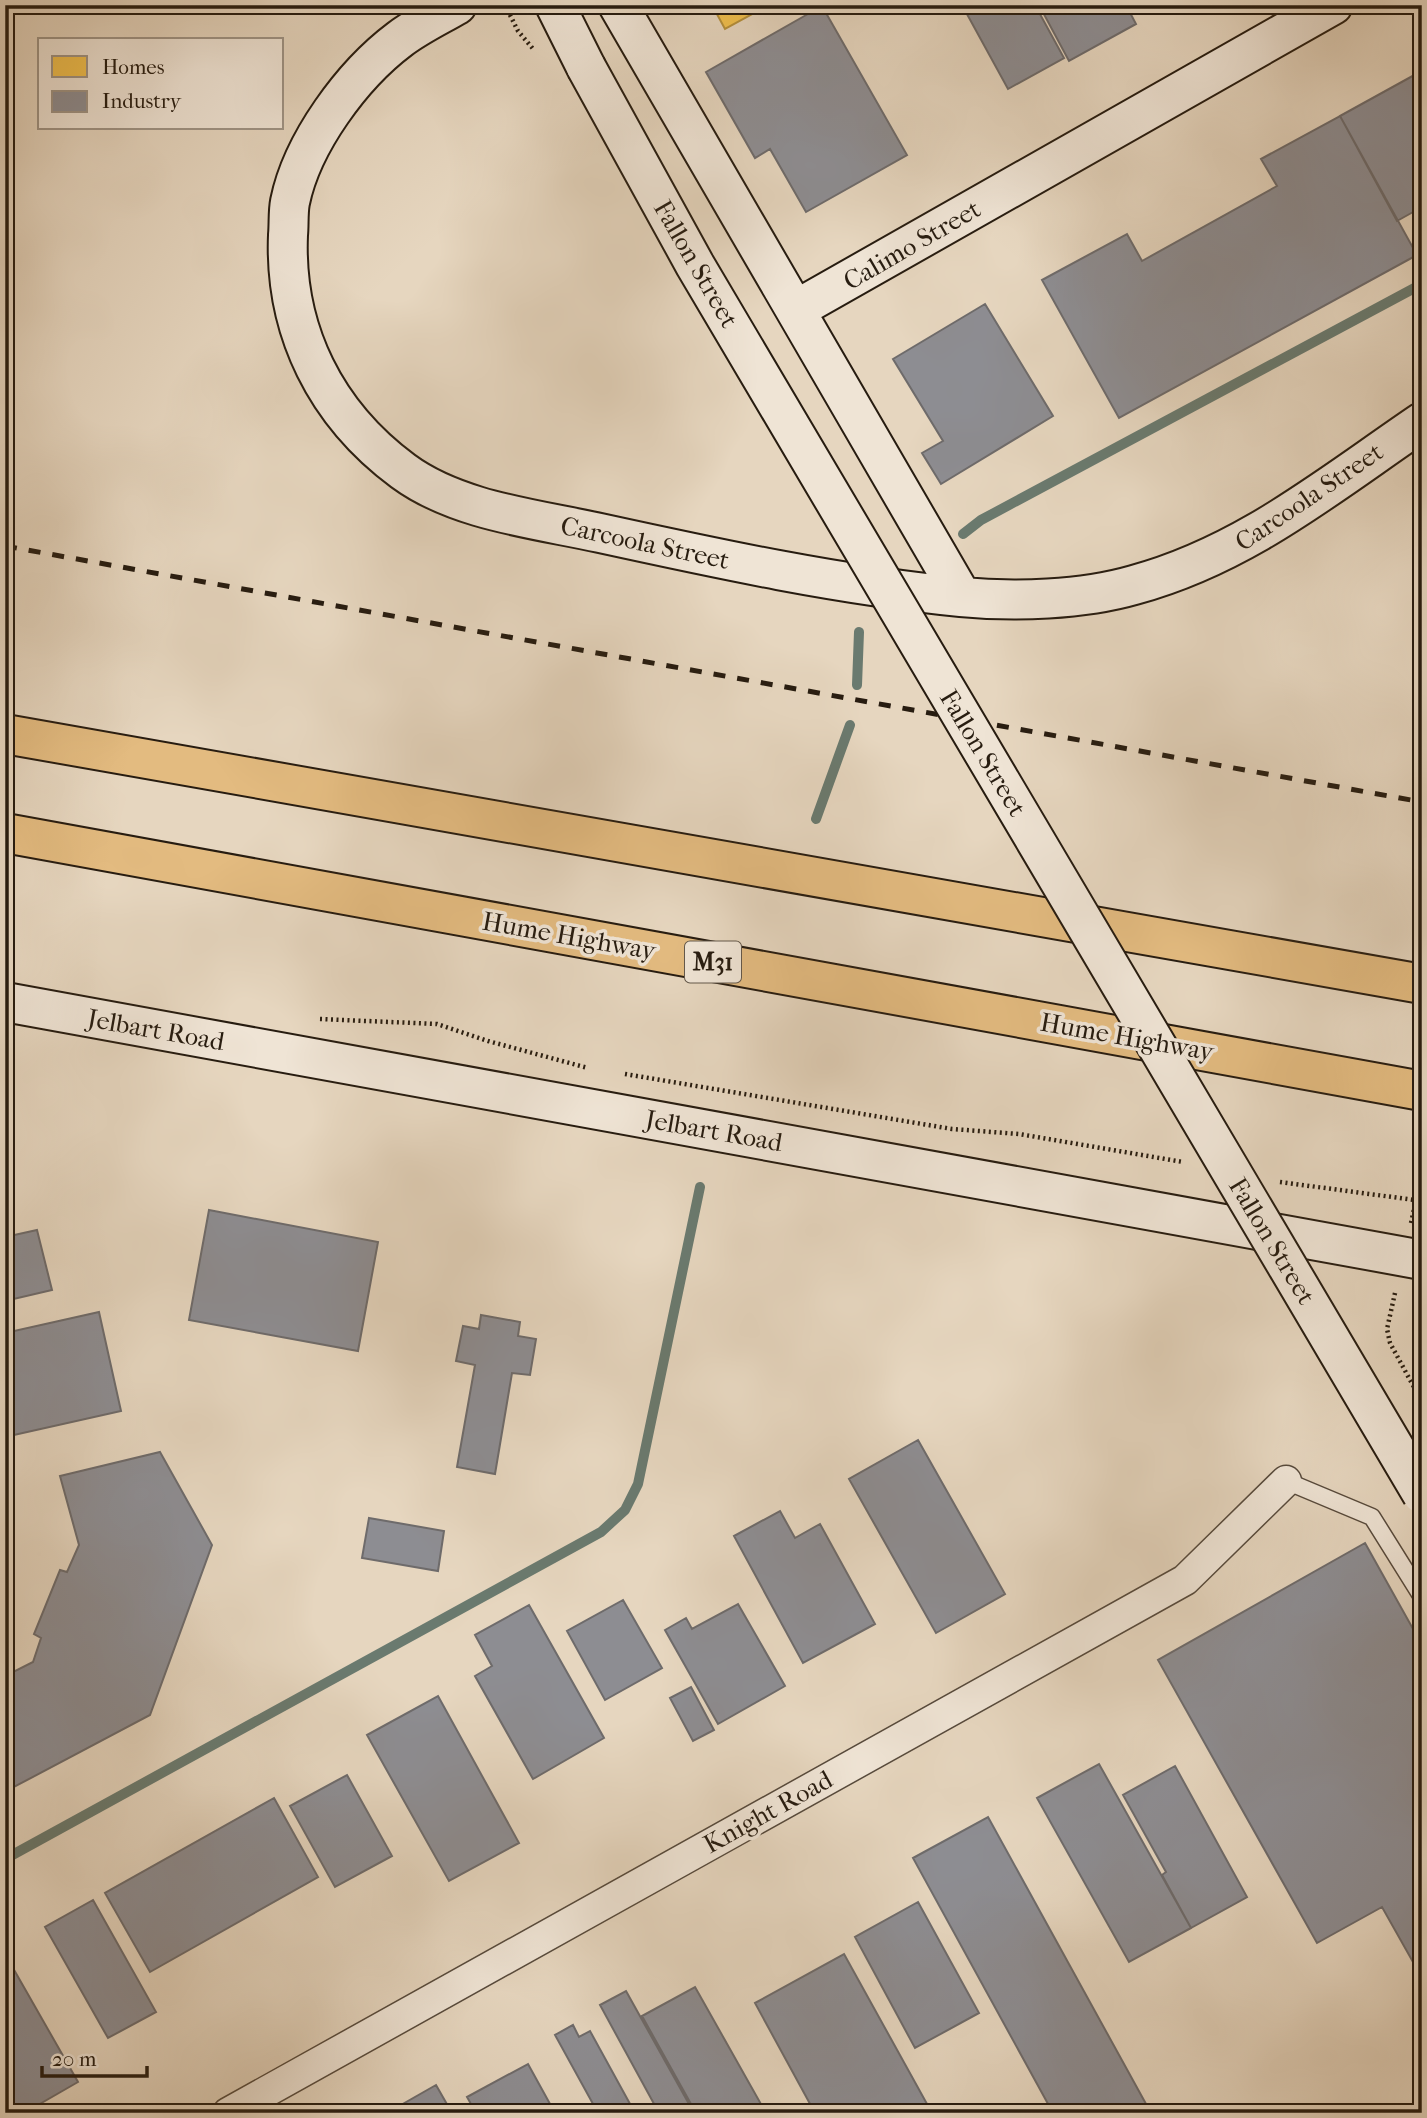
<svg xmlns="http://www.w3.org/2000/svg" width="1427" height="2118" viewBox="0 0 1427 2118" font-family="'IM FELL French Canon',serif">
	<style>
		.homes { fill: #f2c14e; stroke: #b5903b; stroke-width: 2 }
		.industry { fill: #8d8d92; stroke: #6e6b6b; stroke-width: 2 }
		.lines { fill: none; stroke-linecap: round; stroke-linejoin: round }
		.stream { stroke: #6a7a6f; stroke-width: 10 }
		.lane-casing { stroke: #574a3c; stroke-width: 19 }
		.street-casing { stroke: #574a3c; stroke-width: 33 }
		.secondary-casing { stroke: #271c10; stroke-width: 42 }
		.highway-casing { stroke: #271c10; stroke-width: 42 }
		.path { stroke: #271c10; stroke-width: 4.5; stroke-dasharray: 2 3.5; stroke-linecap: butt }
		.lane { stroke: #efe4d5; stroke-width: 16 }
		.street { stroke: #efe4d5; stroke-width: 30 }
		.secondary { stroke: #efe4d5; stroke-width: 38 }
		.highway { stroke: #e3bb80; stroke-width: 38 }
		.rail { stroke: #271c10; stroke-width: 5; stroke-dasharray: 12 12; stroke-linecap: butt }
		.secondary-bridge-casing { stroke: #271c10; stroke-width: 42; stroke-linecap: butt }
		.secondary-bridge { stroke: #efe4d5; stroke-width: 38 }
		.labels { text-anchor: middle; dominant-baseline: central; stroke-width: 7; stroke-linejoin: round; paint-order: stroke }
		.shield { fill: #efe4d5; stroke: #63584b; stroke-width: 2 }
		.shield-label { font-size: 24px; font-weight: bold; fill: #271c10 }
		.street-label { font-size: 26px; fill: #271c10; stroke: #efe4d5 }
	</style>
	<rect width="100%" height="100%" fill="#e6d6bf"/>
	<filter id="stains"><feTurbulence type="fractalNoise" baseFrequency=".00286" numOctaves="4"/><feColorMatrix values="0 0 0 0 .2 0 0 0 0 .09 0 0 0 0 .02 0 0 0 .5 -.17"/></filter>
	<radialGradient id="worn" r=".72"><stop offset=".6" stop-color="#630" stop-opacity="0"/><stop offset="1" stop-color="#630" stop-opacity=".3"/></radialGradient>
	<path class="homes" d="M712,5H769L725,29Z"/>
	<path class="industry" d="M962,5H1035L1064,58L1008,89Z
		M1039,5H1126L1136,24L1069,61Z
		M822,6L907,155L806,212L770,149L755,158L706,72Z
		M1418,73L1422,81V207L1397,221L1340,116Z
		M1340,116L1417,255L1119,418L1042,280L1127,234L1142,261L1277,186L1261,159Z
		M985,304L1053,416L941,484L922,453L943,441L893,359Z
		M209,1210L378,1242L358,1351L189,1320Z
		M37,1230L52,1290L5,1301V1237Z
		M99,1312L121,1411L5,1437V1333Z
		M481,1315L520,1322L518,1336L536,1339L530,1375L512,1373L495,1474L457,1467L475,1365L456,1361L463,1326L479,1329Z
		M918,1440L1005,1594L936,1633L849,1479Z
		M160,1452L212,1545L150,1715L12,1788L5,1776V1676L33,1662L41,1638L34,1634L60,1570L67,1572L79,1545L60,1476Z
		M780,1511L795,1538L820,1524L875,1624L803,1663L734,1536Z
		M369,1518L444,1531L438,1571L362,1558Z
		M1365,1543L1422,1645V1978L1382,1907L1317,1943L1158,1660Z
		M623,1600L662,1668L605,1700L567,1631Z
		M738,1604L785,1686L718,1724L665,1630L686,1618L692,1629Z
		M529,1605L604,1738L533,1779L475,1676L492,1666L475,1635Z
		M691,1687L714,1730L693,1741L670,1698Z
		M438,1696L519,1843L449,1881L367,1735Z
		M1099,1764L1191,1928L1129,1962L1037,1798Z
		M1175,1766L1247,1897L1191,1928L1162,1875L1166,1872L1123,1795Z
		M347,1775L392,1856L335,1887L290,1806Z
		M274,1798L318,1877L150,1972L105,1893Z
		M988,1817L1151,2113H1053L913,1858Z
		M93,1900L156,2012L108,2038L45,1927Z
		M918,1902L979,2013L915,2048L855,1937Z
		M5,1954L78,2082L24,2113H17L5,2092Z
		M844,1954L932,2113H815L755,2003Z
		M695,1987L766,2113H696L642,2016Z
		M626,1991L694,2113H659L600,2005Z
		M573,2025L579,2037L590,2031L635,2113H598L555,2035Z
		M528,2064L555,2113H476L467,2097Z
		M436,2085L452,2113H387Z"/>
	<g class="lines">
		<path class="stream" d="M963,534L981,520L1422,284
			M857,685L859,632
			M816,819L850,725
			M5,1859L601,1532L625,1510L638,1484L700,1187"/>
		<defs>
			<path id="lane" d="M1286,1481L1372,1517L1422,1597"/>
			<path id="street" d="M228,2113L1185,1580L1286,1481"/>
			<path id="secondary" d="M457,5C438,16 417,26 400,39C352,75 302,143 290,202C288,212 289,225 288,235C284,331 326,414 403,471C457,511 536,519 600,533C719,559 839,585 961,597C1014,602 1082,600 1134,585C1245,555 1329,485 1422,422
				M555,5L586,67
				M618,5L962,597
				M797,309L1333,5
				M5,1002L1422,1260"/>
			<path id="highway" d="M5,734L1422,984
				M5,833L1422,1091"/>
		</defs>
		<use href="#lane" class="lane-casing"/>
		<use href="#street" class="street-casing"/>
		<use href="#secondary" class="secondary-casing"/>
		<use href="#highway" class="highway-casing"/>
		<path class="path" d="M505,5L518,31L534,50
			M320,1019L437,1024L488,1041L588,1068
			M625,1074L952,1129L1019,1134L1183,1162
			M1280,1182L1422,1201
			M1411,1223L1416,1200
			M1395,1293L1387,1329L1390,1343L1422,1402"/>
		<use href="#lane" class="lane"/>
		<use href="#street" class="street"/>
		<use href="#secondary" class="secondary"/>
		<use href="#highway" class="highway"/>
		<path class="rail" d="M5,546L1422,802"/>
		<defs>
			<path id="secondary-bridge" d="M586,67L695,265L1422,1494"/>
		</defs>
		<use href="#secondary-bridge" class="secondary-bridge-casing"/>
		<use href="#secondary-bridge" class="secondary-bridge"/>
	</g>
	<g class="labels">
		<rect class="shield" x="685" y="941.5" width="56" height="41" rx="5"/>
		<g class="shield-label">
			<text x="713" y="962">M31</text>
		</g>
		<g class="street-label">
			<text transform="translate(912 245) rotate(-30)">Calimo Street</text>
			<text transform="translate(696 264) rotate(60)">Fallon Street</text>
			<text transform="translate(1309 497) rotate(-34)">Carcoola Street</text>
			<text transform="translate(645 543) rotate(12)">Carcoola Street</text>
			<text transform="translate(983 753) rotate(59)">Fallon Street</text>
			<text transform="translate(569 936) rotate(10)">Hume Highway</text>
			<text transform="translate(156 1030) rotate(10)">Jelbart Road</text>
			<text transform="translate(1127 1037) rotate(10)">Hume Highway</text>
			<text transform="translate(714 1131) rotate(10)">Jelbart Road</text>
			<text transform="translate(1272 1241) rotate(59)">Fallon Street</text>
			<text transform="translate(768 1812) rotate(-29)">Knight Road</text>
		</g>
	</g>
	<rect width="1427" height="2118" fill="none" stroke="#e6d6bf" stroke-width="28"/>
	<rect x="7" y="7" width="1413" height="2104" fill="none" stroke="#271c10" stroke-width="3.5"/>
	<rect x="14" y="14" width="1399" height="2090" fill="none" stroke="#271c10" stroke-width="2"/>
	<rect x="38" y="38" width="245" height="91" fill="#efe4d5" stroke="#9f9486" stroke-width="2"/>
	<rect x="52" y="56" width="35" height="21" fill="#f2c14e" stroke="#9f9486" stroke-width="2"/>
	<text x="102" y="74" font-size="21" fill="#271c10">Homes</text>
	<rect x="52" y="91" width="35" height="21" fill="#8d8d92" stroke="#9f9486" stroke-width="2"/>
	<text x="102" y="108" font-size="21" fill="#271c10">Industry</text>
	<path d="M42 2066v10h105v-10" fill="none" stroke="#271c10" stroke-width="3.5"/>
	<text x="52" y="2066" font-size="21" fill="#271c10" stroke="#efe4d5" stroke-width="5" paint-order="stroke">20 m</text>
	<rect width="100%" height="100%" filter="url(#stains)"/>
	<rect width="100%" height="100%" fill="url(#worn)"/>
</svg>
